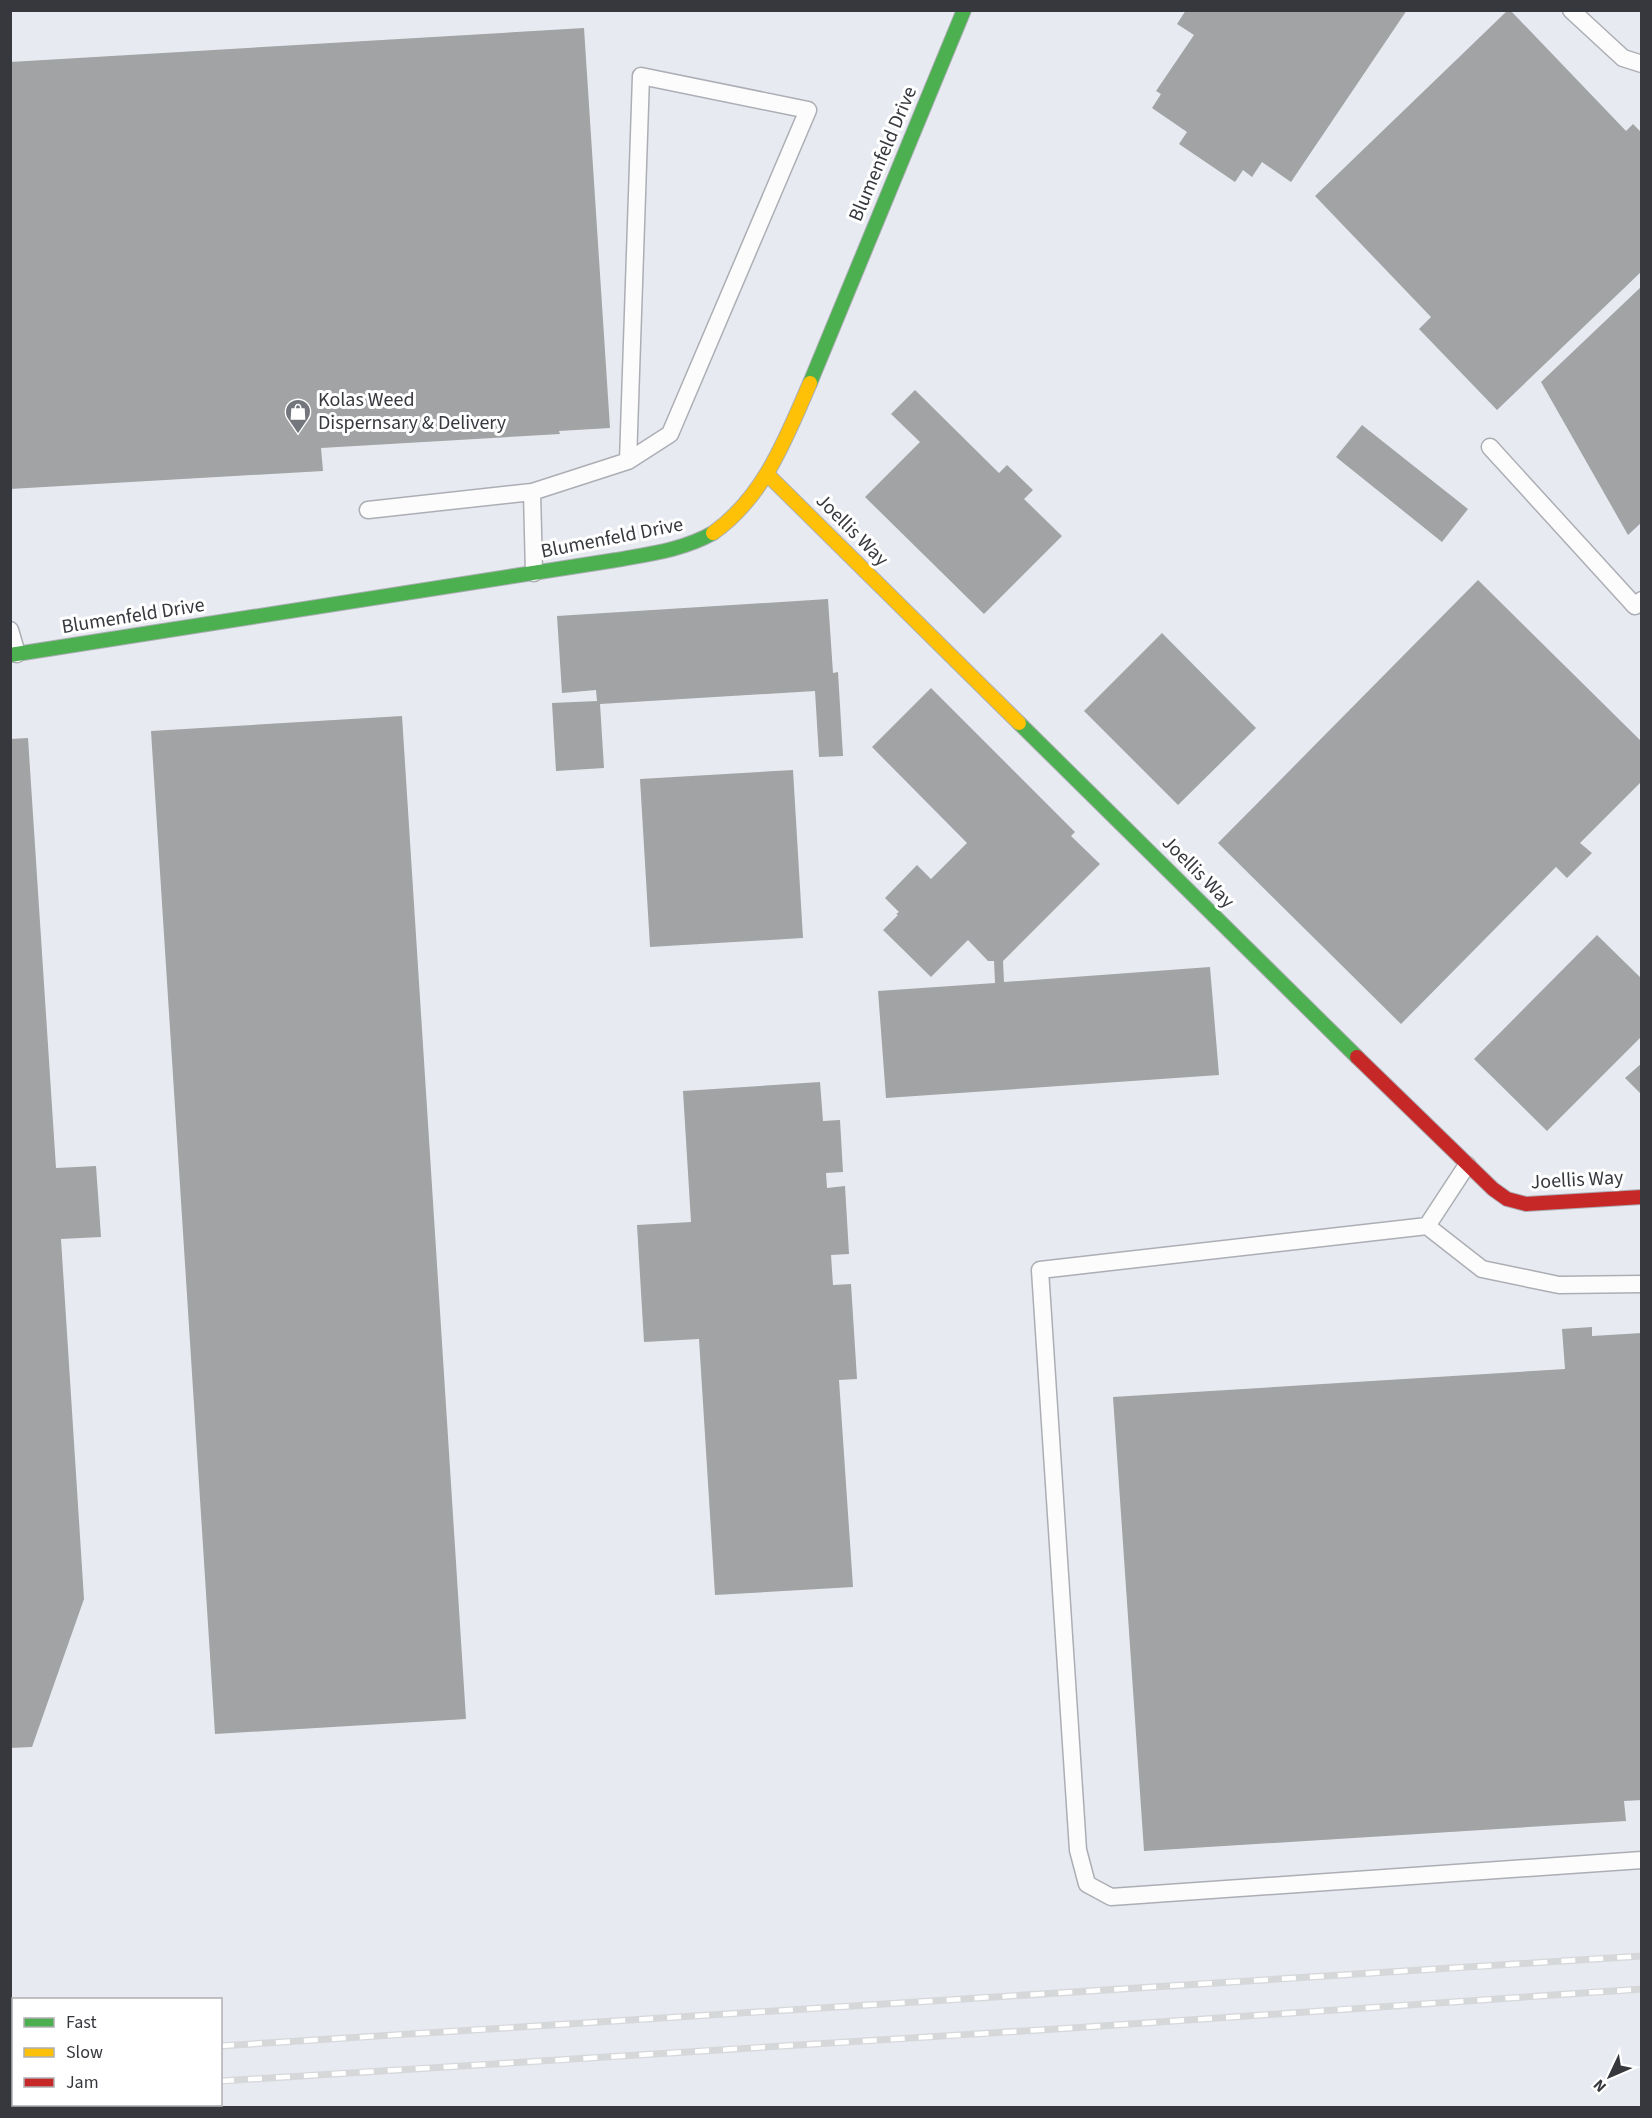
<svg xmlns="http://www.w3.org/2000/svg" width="1652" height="2118" viewBox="0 0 1652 2118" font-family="'Source Sans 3',sans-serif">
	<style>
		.building { fill: #a1a3a4 }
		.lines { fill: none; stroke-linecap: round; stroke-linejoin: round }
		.lane-casing { stroke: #acaeb4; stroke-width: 19 }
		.fast-casing { stroke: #acaeb4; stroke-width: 16 }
		.slow-casing { stroke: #acaeb4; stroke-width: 16 }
		.jam-casing { stroke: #acaeb4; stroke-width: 16 }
		.lane { stroke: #fcfcfd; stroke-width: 16 }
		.fast { stroke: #4caf50; stroke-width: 14 }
		.slow { stroke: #ffc107; stroke-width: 14 }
		.jam { stroke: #c62828; stroke-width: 14 }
		.rail-casing { stroke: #d6d7d9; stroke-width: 7 }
		.rail { stroke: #fff; stroke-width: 4.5; stroke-dasharray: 14; stroke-linecap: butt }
		.labels { text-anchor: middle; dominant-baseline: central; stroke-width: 6; stroke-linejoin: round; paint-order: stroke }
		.street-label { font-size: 20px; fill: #36383e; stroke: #fff }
		.poi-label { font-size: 20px; fill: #36383e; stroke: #fff; text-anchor: start }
	</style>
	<rect width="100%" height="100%" fill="#e8eaf2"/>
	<path class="building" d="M1186,10H1407L1291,182L1262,162L1252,177L1243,170L1235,182L1179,144L1187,132L1152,108L1161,94L1156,91L1194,35L1177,24Z
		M1508,10H1510L1626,131L1633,124L1642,133V271L1497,410L1419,329L1431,317L1315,196Z
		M584,28L610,428L559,431L560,434L321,448L323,471L10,489V62Z
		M1642,286V522L1628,535L1541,382Z
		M915,390L999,473L1007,465L1033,490L1024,499L1062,536L984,614L865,497L920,442L891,414Z
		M1362,425L1468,509L1442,542L1336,457Z
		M1478,580L1642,742V781L1580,843L1592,853L1567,878L1556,867L1401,1024L1218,843Z
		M828,599L833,673L838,672L843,756L819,757L815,691L600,704L604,768L556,771L552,703L597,701L596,690L562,693L557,616Z
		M1162,633L1256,728L1178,805L1084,711Z
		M931,688L1075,832L1071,836L1100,864L1003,961L1004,982L1210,967L1219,1075L886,1098L878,991L995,983L994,961H988L968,940L931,977L883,930L898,915L896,914L899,912L885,898L917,865L931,879L967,843L872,747Z
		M402,716L466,1719L215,1734L151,731Z
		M28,738L56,1168L96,1166L101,1237L61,1239L84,1599L32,1747L10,1748V739Z
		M793,770L803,938L650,947L640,779Z
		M1597,935L1642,979V1036L1547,1131L1474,1059Z
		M1642,1063V1095L1625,1078Z
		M820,1082L823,1121L840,1120L843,1172L826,1173L827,1188L845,1186L849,1254L831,1255L833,1285L851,1284L857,1379L839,1380L853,1587L715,1595L699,1339L644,1342L637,1225L691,1222L683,1091Z
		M1592,1327V1336L1642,1333V1800L1624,1801L1626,1821L1144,1851L1113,1397L1565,1369L1562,1329Z"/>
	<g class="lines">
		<defs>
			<path id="lane" d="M1571,10L1623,58L1642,64
				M1490,447L1635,606L1642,600
				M368,510L532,492
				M534,573L532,492L628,461L670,434L808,110L641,76L628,461
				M10,630L17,654
				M1427,1226L1467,1165
				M1642,1284L1559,1285L1482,1269L1427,1226L1040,1270L1078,1850L1087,1884L1111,1897L1642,1860"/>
			<path id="fast" d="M810,383L964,10
				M10,655L616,560C649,554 683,550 713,533
				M1019,723L1357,1057"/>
			<path id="slow" d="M768,475L1019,723
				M713,533C764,497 786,438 810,383"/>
			<path id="jam" d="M1357,1057L1493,1189L1507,1199L1526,1204L1642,1197"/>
		</defs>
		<use href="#lane" class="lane-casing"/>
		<use href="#fast" class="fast-casing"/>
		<use href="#slow" class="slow-casing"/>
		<use href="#jam" class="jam-casing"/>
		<use href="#lane" class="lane"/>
		<use href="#fast" class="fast"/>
		<use href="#slow" class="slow"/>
		<use href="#jam" class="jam"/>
		<defs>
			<path id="rail" d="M220,2046L1642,1956
				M10,2060H14
				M220,2081L1072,2028L1642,1989
				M10,2094H14"/>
		</defs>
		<use href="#rail" class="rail-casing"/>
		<use href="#rail" class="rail"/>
	</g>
	<defs>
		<symbol id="shop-pin" viewBox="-11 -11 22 30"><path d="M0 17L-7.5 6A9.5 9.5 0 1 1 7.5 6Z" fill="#74767d" stroke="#fff"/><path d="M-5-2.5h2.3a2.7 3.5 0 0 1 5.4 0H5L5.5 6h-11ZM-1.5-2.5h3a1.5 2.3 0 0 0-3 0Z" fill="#fff"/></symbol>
	</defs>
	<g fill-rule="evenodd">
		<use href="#shop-pin" x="283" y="397" width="30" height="40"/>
	</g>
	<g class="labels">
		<g class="street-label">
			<text transform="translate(883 154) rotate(-67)">Blumenfeld Drive</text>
			<text transform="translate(852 530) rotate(45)">Joellis Way</text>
			<text transform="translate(612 538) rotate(-11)">Blumenfeld Drive</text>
			<text transform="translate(133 616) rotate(-9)">Blumenfeld Drive</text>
			<text transform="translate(1198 872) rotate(45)">Joellis Way</text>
			<text transform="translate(1577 1180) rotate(-3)">Joellis Way</text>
		</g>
		<g class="poi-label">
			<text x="318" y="400">Kolas Weed<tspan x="318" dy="23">Dispernsary &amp; Delivery</tspan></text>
		</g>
	</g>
	<rect width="1652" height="2118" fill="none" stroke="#36383e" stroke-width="24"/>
	<rect x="12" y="1998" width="210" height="108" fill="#ffffff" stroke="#afafb2" stroke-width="1.5"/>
	<rect x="24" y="2018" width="30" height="9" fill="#4caf50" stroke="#afafb2" stroke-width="1.5"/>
	<text x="66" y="2028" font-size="18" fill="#36383e">Fast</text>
	<rect x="24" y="2048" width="30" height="9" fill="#ffc107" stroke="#afafb2" stroke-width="1.5"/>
	<text x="66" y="2058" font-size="18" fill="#36383e">Slow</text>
	<rect x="24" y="2078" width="30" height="9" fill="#c62828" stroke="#afafb2" stroke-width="1.5"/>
	<text x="66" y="2088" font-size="18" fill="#36383e">Jam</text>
	<g transform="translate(1610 2076) rotate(226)" stroke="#ffffff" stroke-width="4.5" paint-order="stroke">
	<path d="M0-4.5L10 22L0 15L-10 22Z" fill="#36383e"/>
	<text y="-9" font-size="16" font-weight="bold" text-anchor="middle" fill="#36383e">N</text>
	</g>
</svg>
